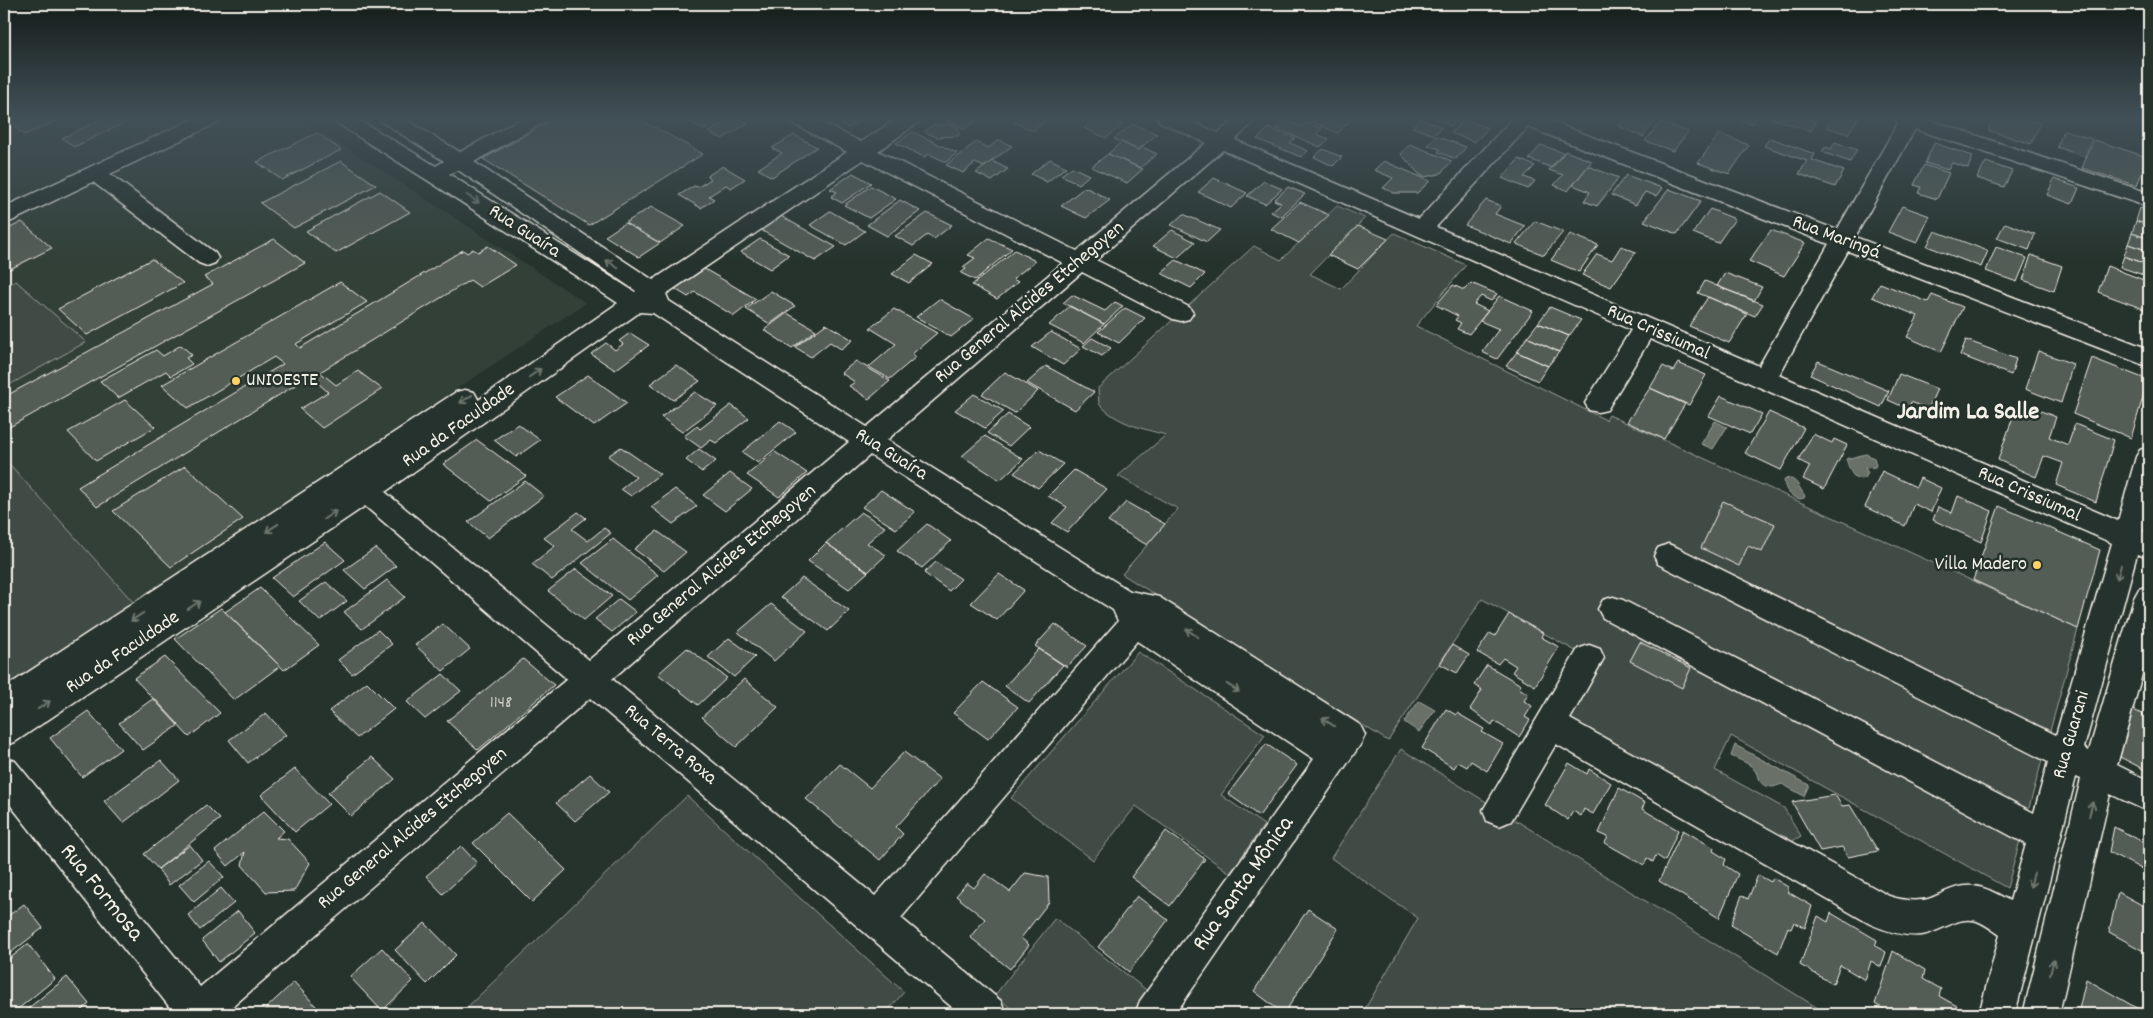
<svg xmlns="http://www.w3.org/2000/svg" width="2153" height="1018" viewBox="0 0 2153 1018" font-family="Dekko,sans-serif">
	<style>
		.built { fill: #333f39 }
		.green { fill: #414b45; stroke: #9a9e96 }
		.water { fill: #676f68; stroke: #9fa39b }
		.building { fill: #525c55; stroke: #f4f1e8 }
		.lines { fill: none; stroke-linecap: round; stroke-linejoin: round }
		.minor-casing { stroke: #f4f1e8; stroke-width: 3 }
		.minor { fill: #26332d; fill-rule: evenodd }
		.oneway { stroke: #6e766e }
		.poi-dot { fill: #ffd166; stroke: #26332d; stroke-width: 2 }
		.labels { text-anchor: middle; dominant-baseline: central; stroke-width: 5; stroke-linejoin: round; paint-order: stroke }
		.number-label { font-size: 18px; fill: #ccccc3 }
		.street-label { font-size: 20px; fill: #f4f1e8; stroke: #26332d }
		.poi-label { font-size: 20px; fill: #f4f1e8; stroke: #26332d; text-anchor: start }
		.near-street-label { font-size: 24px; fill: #f4f1e8; stroke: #26332d }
		.district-label { font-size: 25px; font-weight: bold; fill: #f4f1e8; stroke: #26332d }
	</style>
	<rect width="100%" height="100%" fill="#26332d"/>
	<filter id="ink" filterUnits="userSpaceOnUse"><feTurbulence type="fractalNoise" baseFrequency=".02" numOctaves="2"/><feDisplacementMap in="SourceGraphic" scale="10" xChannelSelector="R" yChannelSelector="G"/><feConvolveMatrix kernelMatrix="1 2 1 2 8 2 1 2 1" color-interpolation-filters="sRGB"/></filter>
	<g filter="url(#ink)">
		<path class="built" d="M4,118H301L586,303L134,603L4,458Z"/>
		<path class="green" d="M1337,206L1365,218L1310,274L1341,289L1394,233L1466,265L1416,326L1606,420L1609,415L2078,629L2007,888L1731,736L1715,770L1784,808L1801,836L1794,840L1790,847L1568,722L1601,665L1482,599L1388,741L1122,574L1178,509L1118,476L1166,435C1141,428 1118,424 1099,404L1098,388L1254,246L1281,260Z
			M16,281L86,342L4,388V287Z
			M4,458L134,603L4,690Z
			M1138,652L1265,735L1221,795L1264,825L1230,873L1136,806L1093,860L1011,798Z
			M1401,749L1821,1010L1819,1014H1362L1418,918L1331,858Z
			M687,796L904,992L885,1014H460Z
			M1055,918L1150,993L1135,1014H1017L995,995Z"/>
		<path class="water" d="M1715,421L1727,427L1713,449L1701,444Z
			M1866,454L1874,458L1876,464L1875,467L1865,468L1868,473L1865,478C1852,482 1850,469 1846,459Z
			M1786,478C1797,478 1799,488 1805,496L1804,498L1800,499C1790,496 1785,491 1784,481Z
			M1419,701L1435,710L1419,732L1404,722Z
			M1735,745L1809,785L1804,796L1782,784L1773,787C1756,786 1761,777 1753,768C1749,763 1737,759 1731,756Z"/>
		<path class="building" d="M4,118H63L24,135Z
			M104,118H135L74,147L62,138Z
			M556,118H638L703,154L589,225L483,159Z
			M691,118H724L705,130L687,120Z
			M732,118H738L748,123L722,139L709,132Z
			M829,118H863L849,128Z
			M944,118H980L965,129L943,119Z
			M1020,118H1044L1047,120L1033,131L1014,122Z
			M1097,118H1107L1123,125L1106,138L1084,128Z
			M1316,118H1349L1352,119L1338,133L1312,122Z
			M1434,118H1460L1452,126Z
			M1624,118H1651L1656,120L1643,137L1619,126Z
			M1735,118H1756L1752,124Z
			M1771,118H1805L1816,122L1811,131Z
			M1831,118H1858L1848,134L1826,127Z
			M1993,118H2024L2040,123L2031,144L1988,130Z
			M1420,119L1442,127L1434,135L1412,127Z
			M1464,119L1488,128L1475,142L1451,133Z
			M1285,120L1302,127L1307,123L1322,129L1316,134L1329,139L1320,147L1276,128Z
			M1661,122L1688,132L1673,151L1645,141Z
			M950,124L959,129V136L936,137L925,132L927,129L933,125Z
			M1133,124L1157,134L1138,150L1114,139Z
			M1269,128L1295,138L1290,143L1308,151L1301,157L1257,139Z
			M2064,130L2092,139L2085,157L2057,147Z
			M913,132L957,153L946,162L929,154L924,157L896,143Z
			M317,133L341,150L282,180L257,162Z
			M1719,134L1749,145L1729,174L1698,163Z
			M794,135L817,147L772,177L758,169L782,153L772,148Z
			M1436,136L1466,147L1456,159L1438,152L1440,149L1428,145Z
			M1770,138L1815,154L1812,160L1844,171L1835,187L1799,174L1807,161L1764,146Z
			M999,140L1012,146L984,167L975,163L963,173L946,165L976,142L988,148Z
			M2094,140L2147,157L2137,186L2082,168Z
			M1121,142L1138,150L1142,147L1157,154L1140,168L1108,154Z
			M1835,142L1857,150L1850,162L1822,152L1825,147L1831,149Z
			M1934,143L1973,156L1968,168L1952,163L1948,170L1925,163Z
			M1410,144L1452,161L1440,174L1424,177L1419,174L1401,154Z
			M1541,145L1564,153L1552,168L1529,159Z
			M1323,149L1342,157L1333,166L1314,157Z
			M1565,151L1592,161L1568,191L1554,185L1563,175L1549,170Z
			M1108,154L1143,169L1127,183L1091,167Z
			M1050,159L1066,167L1047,182L1031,174Z
			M1519,159L1535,166L1524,177L1535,181L1528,189L1502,178Z
			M341,161L376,185L294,228L260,203Z
			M992,161L1008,169L992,181L976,173Z
			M1384,161L1430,181L1417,193H1394L1383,188L1393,178L1374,170Z
			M1986,162L2012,171L2004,187L1977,178Z
			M1924,165L1949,173L1937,199L1918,193L1921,187L1914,185Z
			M723,166L745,179L731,188L726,185L709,196L714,199L701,208L679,195L694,186L698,187L711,179L707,176Z
			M1588,166L1619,178L1597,206L1584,201L1590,192L1573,185Z
			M1072,167L1089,175L1079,184L1061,175Z
			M853,173L871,183L842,203L831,197L837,192L830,189Z
			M1626,175L1662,188L1656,196L1645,192L1636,205L1611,195Z
			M1214,178L1247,193L1231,208L1198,192Z
			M2054,179L2079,188L2072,204L2047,195Z
			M1264,181L1282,189L1265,204L1247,196Z
			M871,186L896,199L869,218L844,205Z
			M1085,187L1110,200L1086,218L1061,206Z
			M1288,187L1305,194L1281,217L1271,212L1281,203L1274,200Z
			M1669,189L1701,201L1677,234L1644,221Z
			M380,191L410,212L336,253L306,231Z
			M900,200L920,211L887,236L867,225Z
			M1486,200L1501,206L1495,214L1525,226L1511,244L1465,225Z
			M1300,202L1329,215L1299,243L1271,229Z
			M1902,206L1930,216L1917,243L1888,232Z
			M651,207L685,226L660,243L625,223Z
			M2140,208L2149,211V225L2136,221Z
			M1710,209L1735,219L1718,243L1693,233Z
			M830,211L865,231L846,245L810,225Z
			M927,213L952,225L934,239L927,235L913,246L895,236Z
			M1183,214L1220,230L1207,242L1171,225Z
			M779,215L836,247L815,261L759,229Z
			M1535,221L1563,232L1544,255L1516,244Z
			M2136,221L2149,225V239L2132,233Z
			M22,222L52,248L4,272V231Z
			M625,223L660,243L639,257L605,236Z
			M2005,223L2035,234L2029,250L1997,238Z
			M1358,226L1388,239L1358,269L1328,255Z
			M1172,230L1195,242L1177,258L1153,246Z
			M1771,230L1805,243L1784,276L1749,261Z
			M1935,231L1988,251L1981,267L1927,246Z
			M2132,233L2149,239V251L2128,244Z
			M1570,234L1598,245L1579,272L1551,260Z
			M989,238L1012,249L975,280L961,273L966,269L963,267L975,258L968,255Z
			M274,239L305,263L4,430V397L213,284L204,277Z
			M760,239L789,255L770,269L741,252Z
			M2128,244L2149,251V265L2124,256Z
			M488,246L516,265L480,287L470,280L320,372L336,385L358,371L382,389L322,428L300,409L328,392L310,376L97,507L78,487L283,364L274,357L188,408L162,385L340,282L367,302L296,344L300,348L463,250L467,253L473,249L478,252Z
			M1621,246L1636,252L1611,287L1582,275L1597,254L1612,260Z
			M1996,247L2027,258L2017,282L1986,271Z
			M1015,250L1035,261L1013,279L1018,282L997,299L972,285Z
			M916,255L933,264L909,283L892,274Z
			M2031,255L2062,266L2054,291L2023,280Z
			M2124,256L2149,265V277L2120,267Z
			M152,259L183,283L87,335L58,309Z
			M1176,260L1205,274L1191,288L1161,273Z
			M2107,266L2149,282V311L2098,292Z
			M701,267L756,299L734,316L695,292L688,297L672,287Z
			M1725,273L1762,287L1754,301L1717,286Z
			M1705,281L1717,286L1763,304L1755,316L1698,293Z
			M1471,283L1497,294L1491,301L1481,296L1474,304L1488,311L1469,334L1457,329L1461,323L1455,320L1458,316L1436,305L1453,285L1464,290Z
			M1880,283L1928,302L1932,295L1963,307L1941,352L1907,337L1918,316L1872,297Z
			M771,291L795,306L770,324L746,309Z
			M1072,295L1105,311L1115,302L1123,306L1104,324L1063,303Z
			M1499,296L1533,311L1497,359L1482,352L1499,329L1480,321Z
			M1708,297L1747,314L1729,343L1689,326Z
			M939,299L974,319L951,337L916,317Z
			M1070,306L1104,324L1084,343L1049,325Z
			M1550,307L1581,320L1569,336L1538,323Z
			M1125,308L1145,318L1119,343L1098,332Z
			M894,309L937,333L912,354L916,357L890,379L869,367L896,344L870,328Z
			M787,313L816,330L792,348L764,330Z
			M1538,323L1569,336L1559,352L1527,337Z
			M826,324L853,340L841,349L830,342L811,357L795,347Z
			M1051,332L1081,349L1063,365L1032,347Z
			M630,333L649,345L615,370L591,354L606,343L615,350L623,344L619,341Z
			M1527,337L1559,352L1548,366L1517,352Z
			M1092,338L1111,348L1102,356L1083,346Z
			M1966,340L2016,359L2011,375L1960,355Z
			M181,345L192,355L186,358L192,364L171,376L166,371L118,398L100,381L156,350L163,356Z
			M2038,351L2073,364L2061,403L2025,389Z
			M1517,352L1548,366L1538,381L1506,366Z
			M2092,358L2148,380L2131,438L2073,414Z
			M856,361L890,381L869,399L849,386L855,382L841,373Z
			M1818,361L1889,391L1881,407L1810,375Z
			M1678,363L1706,375L1689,405L1650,388L1663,366L1673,371Z
			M676,365L700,381L673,400L650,384Z
			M1046,366L1094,392L1075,410L1027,383Z
			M1005,372L1038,391L1015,413L982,394Z
			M1899,374L1937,389L1928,409L1911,402L1908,409L1888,400Z
			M588,375L627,403L594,426L555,397Z
			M1650,388L1685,404L1664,439L1627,422Z
			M695,392L717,406L682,432L661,417Z
			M974,394L1004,411L985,428L955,410Z
			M1721,396L1762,414L1750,434L1709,416Z
			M125,400L155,427L96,461L68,432Z
			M2018,402L2056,417L2049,437L2068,445L2075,424L2114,440L2096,502L2056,485L2063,463L2044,456L2036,477L1998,460Z
			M731,405L749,418L716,443L711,440L701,448L684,436L697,426L700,429Z
			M1769,412L1804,428L1781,470L1745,453Z
			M1008,414L1029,427L1009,446L987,433Z
			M780,421L796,432L758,463L742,452Z
			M518,424L540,440L516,457L494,440Z
			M1813,434L1832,443L1834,439L1847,445L1824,489L1803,479L1810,466L1798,460Z
			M985,436L1023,459L1000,480L962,456Z
			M477,440L526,476L491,501L443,464Z
			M621,447L660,474L631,496L621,489L636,477L608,456Z
			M699,449L716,461L702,472L686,460Z
			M1039,450L1063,464L1038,488L1014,473Z
			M775,452L807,473L779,497L747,475Z
			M185,466L243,519L171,567L113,511Z
			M1074,470L1107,489L1067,532L1052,523L1067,507L1048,496Z
			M1882,471L1916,487L1920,478L1941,488L1931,512L1914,504L1905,526L1865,507Z
			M730,473L752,489L725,511L703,495Z
			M525,481L544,496L488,538L468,522Z
			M675,489L697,506L673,524L651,507Z
			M881,490L915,512L896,529L862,507Z
			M1958,496L1992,511L1981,542L1933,520L1938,507L1952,513Z
			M1723,501L1775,524L1762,552L1748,546L1739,566L1701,548Z
			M1126,502L1165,524L1147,545L1108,522Z
			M1999,506L2100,550L2078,629L1973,580Z
			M578,512L586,518L572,529L588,541L604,528L611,533L552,580L532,564L555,546L544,538Z
			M861,512L885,527L867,543L886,555L868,572L826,543Z
			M927,524L951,541L922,568L897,551Z
			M657,531L686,552L664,571L634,549Z
			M613,539L658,575L628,600L582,563Z
			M325,542L345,560L293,597L272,578Z
			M826,543L868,572L849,589L808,561Z
			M375,548L396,566L365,589L344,570Z
			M936,562L961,579L949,591L924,573Z
			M576,569L612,596L584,620L548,591Z
			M999,574L1024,590L997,620L971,603Z
			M802,578L849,611L828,631L781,597Z
			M387,580L405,597L362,629L344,612Z
			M326,582L347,601L320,621L299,601Z
			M260,588L319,645L284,670L225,612Z
			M619,599L636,612L612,632L595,619Z
			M771,604L807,631L774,661L738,632Z
			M221,608L280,666L234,700L175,639Z
			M1509,614L1543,633L1541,637L1559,647L1535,686L1512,672L1516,666L1503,658L1498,664L1477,652L1490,633L1495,636Z
			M443,624L470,649L443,671L415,645Z
			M1055,624L1087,646L1067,667L1035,646Z
			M378,630L392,644L352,674L338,660Z
			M729,638L755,657L734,677L708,657Z
			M1640,642L1691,668L1682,688L1630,661Z
			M1452,645L1469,655L1457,673L1440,664Z
			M687,648L727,678L698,705L658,674Z
			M1039,649L1063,665L1029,703L1005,686Z
			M165,657L220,713L189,737L134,678Z
			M523,659L554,685L478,750L447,721Z
			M1487,665L1521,685L1519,688L1528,694L1524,701L1532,706L1525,717L1530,720L1519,737L1494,721L1492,725L1470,709L1482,690L1474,685Z
			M443,674L461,691L425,719L407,702Z
			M744,679L778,707L736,747L702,717Z
			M367,682L394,709L357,738L329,711Z
			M983,682L1018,707L988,739L953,713Z
			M154,698L179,725L143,750L119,723Z
			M1446,709L1456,715L1457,713L1484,729L1482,732L1503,744L1487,771L1471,761L1467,767L1458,762L1454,768L1422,748Z
			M2131,709L2149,717V772L2120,757Z
			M88,711L121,749L82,777L50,738Z
			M266,713L286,735L248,763L229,740Z
			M1266,744L1297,765L1259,816L1228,794Z
			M904,752L940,779L896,827L903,834L880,860L806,799L840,764L870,788Z
			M372,757L395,779L351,816L328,793Z
			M161,760L179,780L123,823L104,801Z
			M1569,763L1587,774L1589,769L1611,783L1593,814L1584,809L1581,816L1573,811L1568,820L1545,805Z
			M295,769L329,804L295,832L261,795Z
			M590,774L609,792L575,821L556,803Z
			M1619,788L1645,803L1642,809L1678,830L1665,861L1656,855L1653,862L1647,858L1644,865L1605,843L1608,837L1599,833Z
			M1835,795L1842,806L1850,805L1878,851L1848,857L1842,847L1820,851L1792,802Z
			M206,805L220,819L158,869L144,854Z
			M264,811L284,831L276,838L288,839L310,863L294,891L266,892L242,865L245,852L228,866L215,851Z
			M507,813L566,870L532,902L473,843Z
			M2114,827L2149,845V873L2109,852Z
			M1683,830L1714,848L1713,851L1726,859L1724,865L1738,874L1719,918L1659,881Z
			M1166,831L1205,859L1170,906L1131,877Z
			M190,845L202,860L169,885L158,869Z
			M461,846L477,863L443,894L426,876Z
			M209,861L224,877L194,902L179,885Z
			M1025,873L1048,877L1049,902L1021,938L1029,945L1010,969L970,937L985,919L956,896L967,883L974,888L985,874L1010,892Z
			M1758,875L1771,882L1773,878L1788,887V892L1812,906L1805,928L1794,922L1791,929L1788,927L1778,953L1731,925L1742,895L1748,899Z
			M221,888L234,903L200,930L188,915Z
			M2118,892L2149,909V954L2109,932Z
			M1137,896L1168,920L1129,972L1098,947Z
			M24,904L43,928L4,958V919Z
			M1308,909L1338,929L1284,1014L1254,991Z
			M238,911L255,933L219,962L202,940Z
			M1831,913L1877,940L1875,946L1886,952L1881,967L1871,961L1865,980L1840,965L1833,984L1800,965L1818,916L1828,922Z
			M425,923L456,955L427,984L395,950Z
			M28,944L55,979L12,1014H4V963Z
			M382,948L413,981L382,1011L350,977Z
			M1893,951L1925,970L1923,979L1941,989L1939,996L1957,1006L1955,1014H1892L1875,1004Z
			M67,977L89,1004L77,1014H21Z
			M2086,979L2147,1014H2078Z
			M294,982L323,1014H262L261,1013Z
			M351,1005L360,1014H341Z"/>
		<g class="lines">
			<defs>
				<path id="minor" d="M195,118H222L219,122L110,174L215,253L218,258L215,263L207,266L199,263L93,182L12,221L4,223V207Z
					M332,118H356L436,166L444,161L382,122L379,118H403L460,152L522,118H547L544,122L474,162L653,280L847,152L790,122L787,118H813L861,142L898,118H922L919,122L878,151L1077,251L1206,143L1160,122L1157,118H1184L1218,133L1236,118H1258L1235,140L1419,219L1513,118H1542L1837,230L1898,123L1894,118H1924L2149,193V207L1915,129L1855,237L2149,349V367L1848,251L1779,375L2118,521L2136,457L2140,450L2149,447V509L2143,532L2149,535V558L2137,554L2084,748L2089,751L2134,598L2139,589L2149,586V649L2117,765L2149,781V812L2110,794L2059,1014H2023L2081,779L2076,777L2015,1014H1979L2000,935C1993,930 1985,924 1977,921C1958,915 1941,932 1922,935C1904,937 1886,931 1870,924L1556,744L1511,821L1499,826L1487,821L1483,810L1578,649L1589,645L1600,649L1604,658L1570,719L1889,896C1901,900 1915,902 1928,899C1943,894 1956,884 1973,886C1986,887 1999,895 2010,901L2026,844L1603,618L1598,609L1603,600L1613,597L1623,600L2034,813L2048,762L1658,564L1654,556L1658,548L1668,544L1678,548L2056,735L2112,543L1650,339L1607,410L1598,412L1589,410L1585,403L1631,330L1223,150L1096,260L1189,307L1193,313L1189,319L1181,321L1173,319L1082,272L887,440L1130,591L1159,597L1360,725L1365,735L1360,745L1175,1014H1135L1140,1001L1314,759L1137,641L901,918L1001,1001L1006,1014H960L590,698L224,1014H175L4,797V757L15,761L200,987L567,679L365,506L15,742L4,746V688L456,392L465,390L474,392L478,399L477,401L618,303L427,180L335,122ZM1528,127L1829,244L1759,366L1436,227ZM863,160L1063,263L867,427L669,301L666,294ZM458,170L636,291L635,292L449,174ZM640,312L653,313L849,442L589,660L385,492ZM870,455L1113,610L1118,621L875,896L612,679Z"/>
			</defs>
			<use href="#minor" class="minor-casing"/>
			<use href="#minor" class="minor"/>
		</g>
		<defs><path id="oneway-shaft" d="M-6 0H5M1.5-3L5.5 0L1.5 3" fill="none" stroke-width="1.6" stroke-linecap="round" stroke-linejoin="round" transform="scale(1.25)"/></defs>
		<g class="oneway">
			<use href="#oneway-shaft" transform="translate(473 199) rotate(33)"/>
			<use href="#oneway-shaft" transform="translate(612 264) rotate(-146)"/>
			<use href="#oneway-shaft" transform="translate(535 373) rotate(-35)"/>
			<use href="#oneway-shaft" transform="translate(466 399) rotate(146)"/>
			<use href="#oneway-shaft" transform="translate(330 515) rotate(-34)"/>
			<use href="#oneway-shaft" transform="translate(272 528) rotate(147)"/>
			<use href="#oneway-shaft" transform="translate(2119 572) rotate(106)"/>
			<use href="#oneway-shaft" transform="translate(194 605) rotate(-34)"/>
			<use href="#oneway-shaft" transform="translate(137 617) rotate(147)"/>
			<use href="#oneway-shaft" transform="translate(1192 633) rotate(-147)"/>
			<use href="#oneway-shaft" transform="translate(1233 688) rotate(33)"/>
			<use href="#oneway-shaft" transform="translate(44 705) rotate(-34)"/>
			<use href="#oneway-shaft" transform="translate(1328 722) rotate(-147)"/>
			<use href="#oneway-shaft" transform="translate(2091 809) rotate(-76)"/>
			<use href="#oneway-shaft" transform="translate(2032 880) rotate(105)"/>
			<use href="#oneway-shaft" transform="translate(2052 967) rotate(-76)"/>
		</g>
	</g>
	<linearGradient id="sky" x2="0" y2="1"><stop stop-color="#151c19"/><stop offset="0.45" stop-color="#415057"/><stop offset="1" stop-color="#415057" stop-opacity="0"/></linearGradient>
	<rect width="2153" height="261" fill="url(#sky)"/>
	<g class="poi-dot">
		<circle cx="236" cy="381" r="5"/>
		<circle cx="2037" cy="565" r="5"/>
	</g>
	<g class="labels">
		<g class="number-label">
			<text x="501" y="703">1148</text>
		</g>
		<g class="street-label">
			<text transform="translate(524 232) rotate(33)">Rua Guaíra</text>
			<text transform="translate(1836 238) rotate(21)">Rua Maringá</text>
			<text transform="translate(1030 303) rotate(-40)">Rua General Alcides Etchegoyen</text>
			<text transform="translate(1658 333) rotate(24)">Rua Crissiumal</text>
			<text transform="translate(459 426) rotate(-35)">Rua da Faculdade</text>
			<text transform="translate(891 455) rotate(32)">Rua Guaíra</text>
			<text transform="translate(2029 495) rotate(24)">Rua Crissiumal</text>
			<text transform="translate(722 566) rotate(-40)">Rua General Alcides Etchegoyen</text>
			<text transform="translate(123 653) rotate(-34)">Rua da Faculdade</text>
			<text transform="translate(2072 735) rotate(-74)">Rua Guarani</text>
			<text transform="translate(670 745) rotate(40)">Rua Terra Roxa</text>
			<text transform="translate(413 829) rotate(-40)">Rua General Alcides Etchegoyen</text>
		</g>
		<g class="poi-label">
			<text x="246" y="381">UNIOESTE</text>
			<text x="2027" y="565" text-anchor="end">Villa Madero</text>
		</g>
		<g class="near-street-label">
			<text transform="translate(1244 884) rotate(-55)">Rua Santa Mônica</text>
			<text transform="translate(101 893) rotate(51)">Rua Formosa</text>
		</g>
		<g class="district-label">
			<text x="1968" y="413">Jardim La Salle</text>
		</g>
	</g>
	<rect width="2153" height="1018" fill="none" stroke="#26332d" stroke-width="20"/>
	<rect x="10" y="10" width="2133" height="998" fill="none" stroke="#f4f1e8" stroke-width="2" filter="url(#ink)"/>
</svg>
